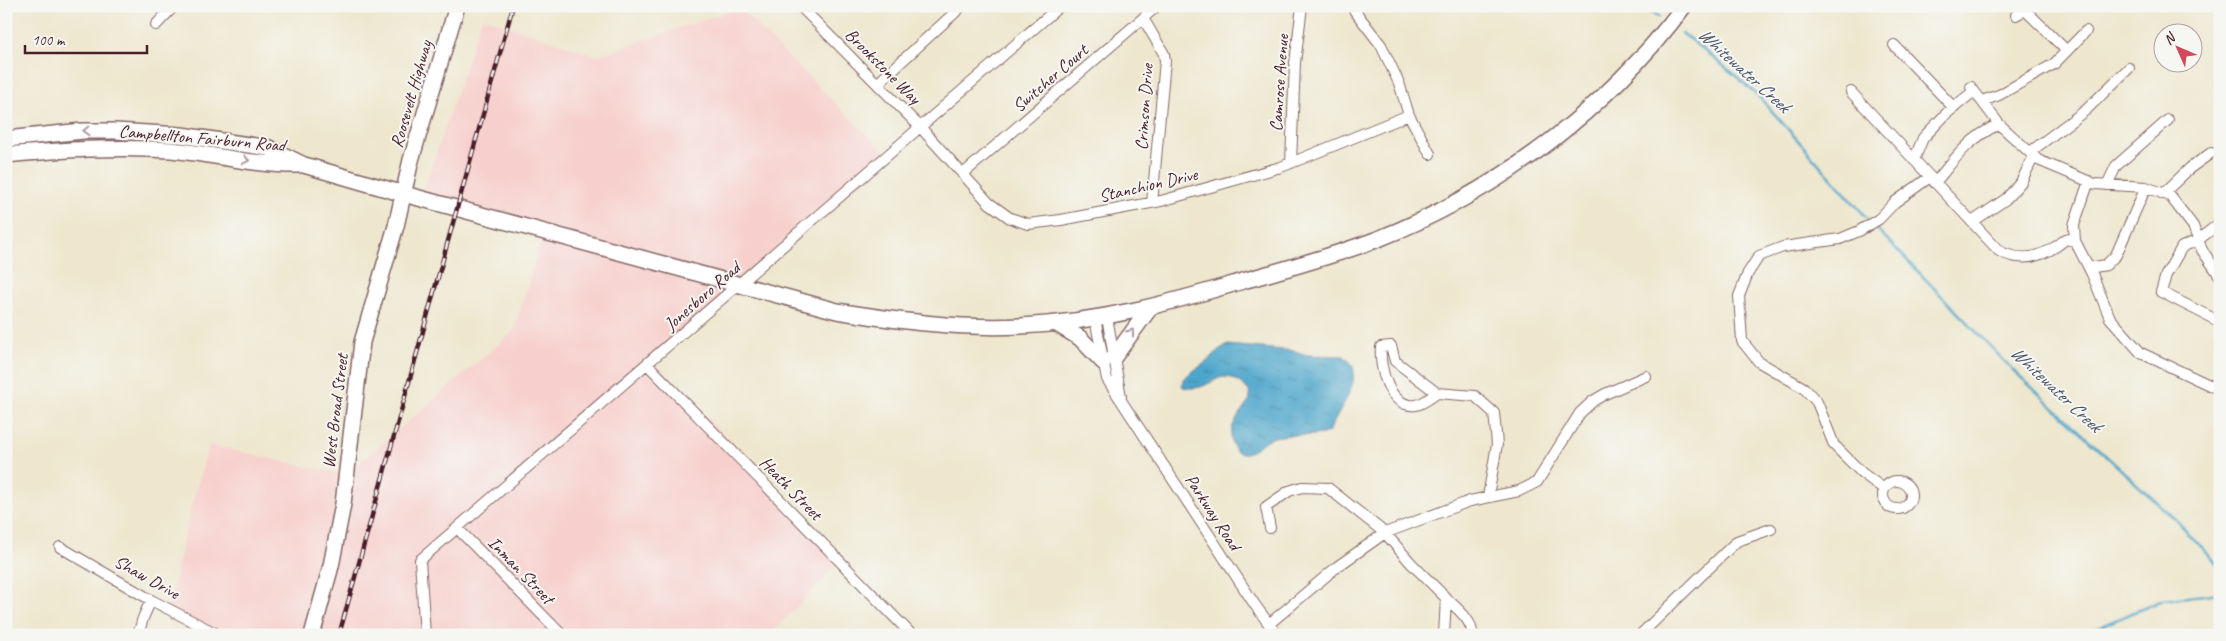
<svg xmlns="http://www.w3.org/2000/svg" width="2226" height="641" viewBox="0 0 2226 641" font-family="Caveat,sans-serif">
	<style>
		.built { fill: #f7d0cd }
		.water { fill: url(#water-ripples); stroke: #4c627b }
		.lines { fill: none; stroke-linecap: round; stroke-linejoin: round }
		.stream { stroke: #4ea6cb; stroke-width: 2.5 }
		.street-casing { stroke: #836564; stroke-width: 12 }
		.primary-casing { stroke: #836564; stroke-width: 18 }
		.street { stroke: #fff; stroke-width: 10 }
		.primary { stroke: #fff; stroke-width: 15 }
		.rail-casing { stroke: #4a1f2b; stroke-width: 4.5 }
		.rail { stroke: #f6f6f2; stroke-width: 2.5; stroke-dasharray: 8; stroke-linecap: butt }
		.oneway { stroke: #ae9aa0 }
		.labels { text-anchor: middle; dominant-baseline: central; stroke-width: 4; stroke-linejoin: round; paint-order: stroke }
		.street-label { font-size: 18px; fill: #4a1f2b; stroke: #f6f6f2 }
		.water-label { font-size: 19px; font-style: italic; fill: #4c556b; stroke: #f6f6f2 }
	</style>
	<defs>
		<pattern id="water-ripples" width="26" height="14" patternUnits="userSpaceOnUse" patternTransform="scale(1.25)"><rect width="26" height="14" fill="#4ea6cb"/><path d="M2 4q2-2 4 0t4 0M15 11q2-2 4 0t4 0" fill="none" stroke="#4387a5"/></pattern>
	</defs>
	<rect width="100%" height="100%" fill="#f6f6f2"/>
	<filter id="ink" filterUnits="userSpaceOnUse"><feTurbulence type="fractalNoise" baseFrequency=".02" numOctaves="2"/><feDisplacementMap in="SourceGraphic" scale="10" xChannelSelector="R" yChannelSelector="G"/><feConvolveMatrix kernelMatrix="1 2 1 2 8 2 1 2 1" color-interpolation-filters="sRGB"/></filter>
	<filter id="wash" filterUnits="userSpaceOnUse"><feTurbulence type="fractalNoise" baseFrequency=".0096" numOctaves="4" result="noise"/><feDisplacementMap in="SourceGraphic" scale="20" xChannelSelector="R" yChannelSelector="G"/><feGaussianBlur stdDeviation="1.12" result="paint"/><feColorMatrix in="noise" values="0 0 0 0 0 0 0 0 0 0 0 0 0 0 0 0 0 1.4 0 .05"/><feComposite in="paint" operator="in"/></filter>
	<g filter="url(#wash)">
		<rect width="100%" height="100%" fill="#eee7ce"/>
		<path class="built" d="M739,8L890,157L654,362L843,559L770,635H213L168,609L190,510L209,445L346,475L514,331L544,231L422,195L482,17L597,56Z"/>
		<path class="water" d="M1228,345L1295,351L1307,355L1344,356C1346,358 1351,362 1352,365C1361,382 1336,415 1329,432C1310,439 1290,432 1271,438C1259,442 1251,459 1236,451C1223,432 1238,416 1250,399L1249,391C1217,358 1215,395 1183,387L1182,384C1186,372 1197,370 1206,362C1215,356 1217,348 1228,345Z"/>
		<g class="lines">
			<path class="stream" d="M1634,6L1659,16
				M1682,33L1735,75L1762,100L1867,218
				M1876,228L2013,370L2179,523L2220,567
				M2080,635L2163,600L2220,593"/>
		</g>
	</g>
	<g filter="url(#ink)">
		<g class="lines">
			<defs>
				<path id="street" d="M800,6L921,128L989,203L1010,218L1028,224L1061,220L1161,201L1281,167L1409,115
					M1351,6L1381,45L1399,83L1409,115L1430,154
					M2016,15L2025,10L2067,51
					M1143,18L1164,54L1165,61L1152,203
					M156,25L174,6
					M1894,45L1954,108
					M878,83L962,6
					M1971,87L1999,124L2038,160L2095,184L2146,187L2170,196L2193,226L2202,250L2220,276
					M1851,92L1999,251C2024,264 2046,256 2066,239L2075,241
					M1982,101L1999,95L2054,64L2086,31
					M2030,152L2086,110L2129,68
					M1914,160L1923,138L1947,113L1974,91
					M1291,163L1295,63L1302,6
					M963,174L1157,6
					M2089,181L2074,225L2075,241L2092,274L2110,318L2141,353L2220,390
					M1935,183C1956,157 1968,139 1999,124
					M2107,185L2116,166L2168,120
					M2163,194L2190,168L2211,153
					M1972,222L2006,199L2021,182L2034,156
					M2220,223L2198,240L2182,247L2166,275L2161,292L2220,322
					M2089,268L2106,265L2116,255L2146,187
					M1107,317L1121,397
					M1095,319L1107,379L1255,605L1277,635
					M1391,346L1395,361L1437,393C1431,397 1423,404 1416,405C1389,408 1379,368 1381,347Z
					M647,364L912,635
					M1437,393L1475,396L1494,413L1497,444L1488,497
					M1883 495a14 14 0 1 1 28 0a14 14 0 1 1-28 0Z
					M1884,489L1862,473L1834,445L1817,402L1804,388L1759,362L1742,341L1739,296L1748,273L1759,256L1783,247L1840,239L1859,231L1879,219L1895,202L1930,177
					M457,528L562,635
					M1270,528L1266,507L1289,491L1302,487L1328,488L1385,533L1411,563L1446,598
					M60,547L151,600L219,635
					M1269,624L1338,566L1385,533L1470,501L1519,491L1537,482L1580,413L1593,401L1605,394L1646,376
					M138,635L143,618L151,600
					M425,635L420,560L1060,6
					M1444,635L1446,598C1456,608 1473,620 1472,635
					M1640,635L1737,541L1771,529"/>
				<path id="primary" d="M6,139L83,131H115L181,135L269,148L304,165L404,194L837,311C898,321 959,329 1021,326C1100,322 1167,304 1243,281C1288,268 1334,256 1378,239C1499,191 1606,110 1684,6
					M6,155C61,150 116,146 171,150C214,154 257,166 300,165
					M1057,324L1080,338L1103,362
					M1114,357L1150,308
					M312,635L331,566L343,504L362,342L396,226L411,160L457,6"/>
			</defs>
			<use href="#street" class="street-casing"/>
			<use href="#primary" class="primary-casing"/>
			<use href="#street" class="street"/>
			<use href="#primary" class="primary"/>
			<defs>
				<path id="rail" d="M339,635L513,6"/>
			</defs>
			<use href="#rail" class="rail-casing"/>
			<use href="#rail" class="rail"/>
		</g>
		<defs><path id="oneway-chevron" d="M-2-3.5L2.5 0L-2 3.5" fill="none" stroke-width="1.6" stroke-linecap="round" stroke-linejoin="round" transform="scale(1.25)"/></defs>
		<g class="oneway">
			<use href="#oneway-chevron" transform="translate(86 131) rotate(178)"/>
			<use href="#oneway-chevron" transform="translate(246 160) rotate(10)"/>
			<use href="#oneway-chevron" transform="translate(1131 332) rotate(-54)"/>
		</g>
	</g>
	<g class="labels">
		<g class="street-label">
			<text transform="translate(883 66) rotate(45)">Brookstone Way</text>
			<text transform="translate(1050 78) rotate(-41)">Switcher Court</text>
			<text transform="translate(1279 83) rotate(-86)">Camrose Avenue</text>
			<text transform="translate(411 94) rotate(-74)">Roosevelt Highway</text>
			<text transform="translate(1144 107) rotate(-86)">Crimson Drive</text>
			<text transform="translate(202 138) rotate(5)">Campbellton Fairburn Road</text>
			<text transform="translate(1148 185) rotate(-13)">Stanchion Drive</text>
			<text transform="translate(702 296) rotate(-41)">Jonesboro Road</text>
			<text transform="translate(335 411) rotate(-83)">West Broad Street</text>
			<text transform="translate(791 488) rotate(46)">Heath Street</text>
			<text transform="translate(1213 512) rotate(57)">Parkway Road</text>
			<text transform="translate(521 570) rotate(46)">Inman Street</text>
			<text transform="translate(147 577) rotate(29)">Shaw Drive</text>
		</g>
		<g class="water-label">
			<text transform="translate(1744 70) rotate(42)">Whitewater Creek</text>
			<text transform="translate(2056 389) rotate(43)">Whitewater Creek</text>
		</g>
	</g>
	<rect width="2226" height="641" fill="none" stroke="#f6f6f2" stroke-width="25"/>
	<g transform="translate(2178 48) rotate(315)"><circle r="24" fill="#f6f6f2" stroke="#b1a0a2"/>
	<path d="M0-4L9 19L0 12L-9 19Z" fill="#d1495b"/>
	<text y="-8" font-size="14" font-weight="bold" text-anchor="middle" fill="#4a1f2b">N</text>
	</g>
	<path d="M25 45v8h122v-8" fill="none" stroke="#4a1f2b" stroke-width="2.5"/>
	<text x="32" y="45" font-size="15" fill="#4a1f2b" stroke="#f6f6f2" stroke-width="4" paint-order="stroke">100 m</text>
</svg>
